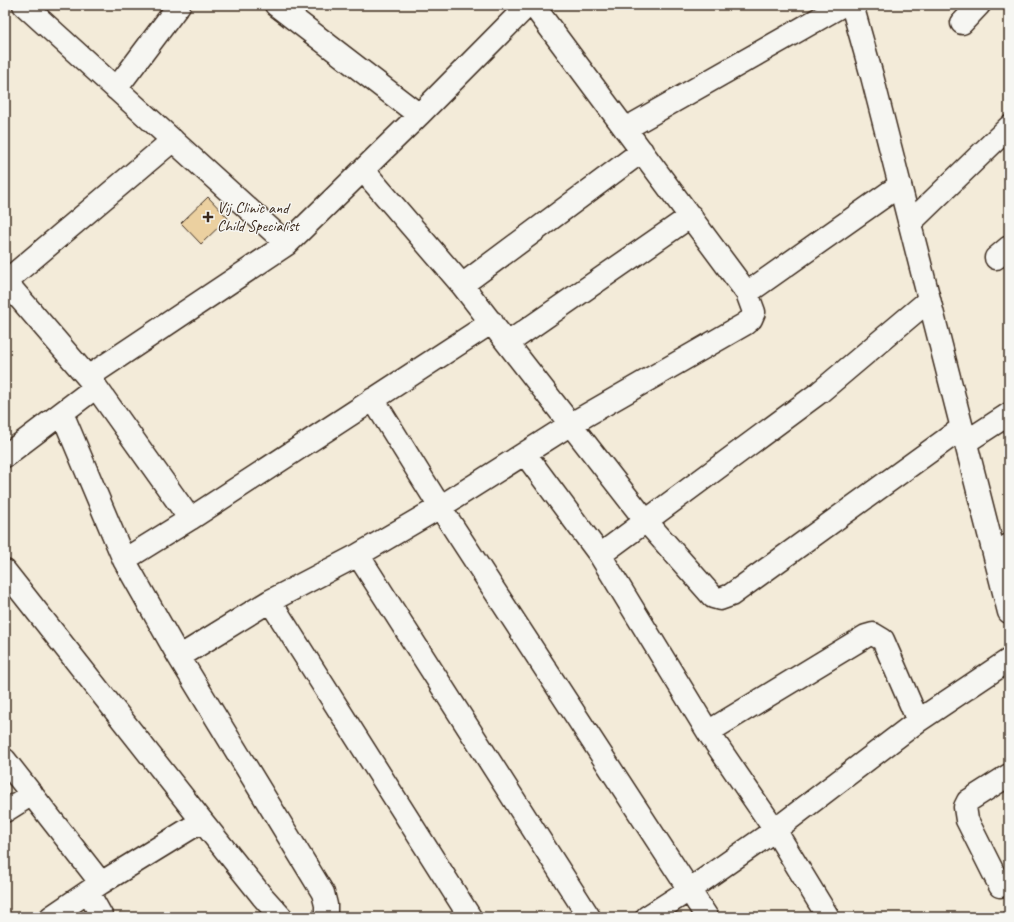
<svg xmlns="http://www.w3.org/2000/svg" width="1014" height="922" viewBox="0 0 1014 922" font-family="Caveat,sans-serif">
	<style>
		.building { fill: #ebd0a0; stroke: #3b2a1e }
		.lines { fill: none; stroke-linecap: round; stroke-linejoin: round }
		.minor-casing { stroke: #3b2a1e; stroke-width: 25 }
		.tertiary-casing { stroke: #3b2a1e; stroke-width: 25 }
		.minor { stroke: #f6f6f2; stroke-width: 22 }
		.tertiary { stroke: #f6f6f2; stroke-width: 22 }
		.poi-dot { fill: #3b2a1e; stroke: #f6f6f2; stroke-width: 1.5 }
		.labels { text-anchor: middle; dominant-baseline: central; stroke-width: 3; stroke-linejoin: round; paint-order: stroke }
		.poi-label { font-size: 16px; fill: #3b2a1e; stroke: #f6f6f2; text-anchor: start }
	</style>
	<rect width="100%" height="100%" fill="#f3ebd9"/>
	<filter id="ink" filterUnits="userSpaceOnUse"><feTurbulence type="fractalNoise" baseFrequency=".025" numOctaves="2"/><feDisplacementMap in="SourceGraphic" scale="8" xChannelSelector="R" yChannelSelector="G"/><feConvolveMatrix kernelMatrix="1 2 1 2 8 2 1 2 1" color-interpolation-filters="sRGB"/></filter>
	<g filter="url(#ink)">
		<path class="building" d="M208,197L228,218L201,244L181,223Z"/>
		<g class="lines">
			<defs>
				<path id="minor" d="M24,5L287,244
					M276,5L419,115
					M962,23L979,5
					M116,89L179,5
					M625,129L843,5
					M363,170L462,285L645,520L713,597L720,599L731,595L962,428
					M910,223L1009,127
					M996,258L1009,247
					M5,281L96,387L190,519
					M5,282L173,140
					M462,285L642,151
					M747,293L900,185
					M508,343L691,216
					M88,377L287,244L419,115L528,5
					M373,399L440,507L707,917
					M62,413L124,560L179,657L323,893L326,905V917
					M966,442L1009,414
					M525,454L600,555L708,732L775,830L828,917
					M5,456L96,387
					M995,554L1009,545
					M358,555L589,917
					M600,555L820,392L929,300
					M124,560L190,519L492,322
					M5,571L202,821L262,896L281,917
					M270,601L470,917
					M179,657L270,601L358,555L440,507L571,424L745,324L751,319L754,312L747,293L533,5
					M708,732L866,636L873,634L883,640L918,721
					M5,760L101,883
					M5,811L32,794
					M1000,886L967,820L965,807L968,801L1009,775
					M88,892L102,917
					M51,917L101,883L202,821
					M647,917L689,890L775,830L918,721L1009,660"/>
				<path id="tertiary" d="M852,5L872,76L1009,612"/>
			</defs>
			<use href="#minor" class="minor-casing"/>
			<use href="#tertiary" class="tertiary-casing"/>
			<use href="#minor" class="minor"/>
			<use href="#tertiary" class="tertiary"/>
		</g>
	</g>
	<path class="poi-dot" d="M206 211h4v4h4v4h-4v4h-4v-4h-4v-4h4z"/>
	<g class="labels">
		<g class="poi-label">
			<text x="217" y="208">Vij Clinic and<tspan x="217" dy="18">Child Specialist</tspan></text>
		</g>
	</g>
	<rect width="1014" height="922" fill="none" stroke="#f6f6f2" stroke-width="20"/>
	<rect x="10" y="10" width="994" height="902" fill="none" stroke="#3b2a1e" stroke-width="1.5" filter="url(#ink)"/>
</svg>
